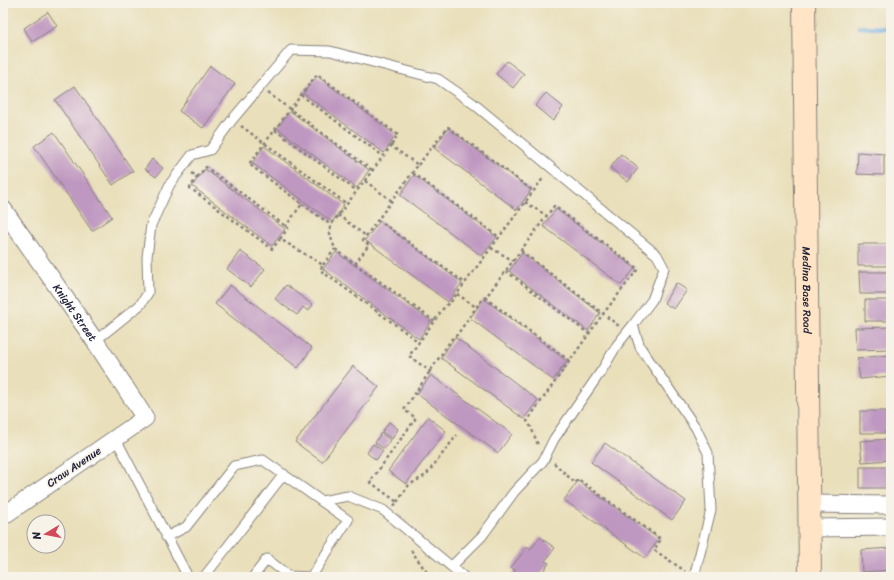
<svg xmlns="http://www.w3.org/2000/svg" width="894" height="580" viewBox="0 0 894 580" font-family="Sriracha,sans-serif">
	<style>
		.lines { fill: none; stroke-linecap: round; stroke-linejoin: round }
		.stream { stroke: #6faee2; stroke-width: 4.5 }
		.building { fill: #bf98c1 }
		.lane-casing { stroke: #86807a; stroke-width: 11 }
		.street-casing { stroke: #86807a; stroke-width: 19 }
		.secondary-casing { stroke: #86807a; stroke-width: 24 }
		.path { stroke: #86807a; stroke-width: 2.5; stroke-dasharray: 3 3; stroke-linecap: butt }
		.lane { stroke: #fff; stroke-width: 9 }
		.street { stroke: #fff; stroke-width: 17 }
		.secondary { stroke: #ffe4c6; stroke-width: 22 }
		.labels { text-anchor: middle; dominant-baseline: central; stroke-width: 3.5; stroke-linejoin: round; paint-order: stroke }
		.street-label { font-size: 11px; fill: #22223b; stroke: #f7f3e8 }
	</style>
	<rect width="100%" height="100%" fill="#f7f3e8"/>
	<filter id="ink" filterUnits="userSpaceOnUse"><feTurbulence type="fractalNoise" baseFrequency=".025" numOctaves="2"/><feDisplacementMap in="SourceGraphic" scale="8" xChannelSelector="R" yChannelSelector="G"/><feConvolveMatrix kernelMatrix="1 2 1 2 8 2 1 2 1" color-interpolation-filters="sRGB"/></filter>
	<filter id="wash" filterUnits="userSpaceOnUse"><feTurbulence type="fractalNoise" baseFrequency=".012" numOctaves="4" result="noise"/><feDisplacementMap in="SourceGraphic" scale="16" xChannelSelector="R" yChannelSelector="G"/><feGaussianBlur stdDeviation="0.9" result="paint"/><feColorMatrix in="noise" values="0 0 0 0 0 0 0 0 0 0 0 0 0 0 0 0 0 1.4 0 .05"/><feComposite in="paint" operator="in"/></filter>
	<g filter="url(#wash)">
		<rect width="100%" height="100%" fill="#e9dfba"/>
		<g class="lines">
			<path class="stream" d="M859,27L891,28"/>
		</g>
		<g id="blocks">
			<path class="building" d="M48,12L57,26L32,42L24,28Z
				M507,61L524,74L513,88L496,74Z
				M210,66L235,84L203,128L179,111Z
				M317,76L396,135L384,153L303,93Z
				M75,86L133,171L113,185L55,100Z
				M546,93L563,107L553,121L535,106Z
				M290,111L369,170L357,188L277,128Z
				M448,128L531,190L517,210L434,148Z
				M54,132L112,217L92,231L34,146Z
				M264,146L344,205L332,222L252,163Z
				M858,152L884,154V175L857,174Z
				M621,154L638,168L628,182L610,168Z
				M152,159L163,168L156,177L145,169Z
				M205,169L285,229L272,246L192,186Z
				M414,175L497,237L482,256L400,195Z
				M556,209L635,268L621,285L543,226Z
				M380,221L462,283L448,302L365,240Z
				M858,244H891V266H858Z
				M240,251L265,269L251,287L227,269Z
				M336,252L431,321L419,339L323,269Z
				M522,253L600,313L588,331L509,271Z
				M859,272H891V294H860Z
				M676,283L687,290L674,309L664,303Z
				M230,285L312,348L298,368L215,304Z
				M286,285L313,305L308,311L303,307L297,315L275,299Z
				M484,299L567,361L553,380L470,318Z
				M865,300H891V321H865Z
				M891,327V349L856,350L855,328Z
				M455,337L538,400L524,419L441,358Z
				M891,355V376L860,379L857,358Z
				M353,366L379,387L322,462L295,442Z
				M431,375L512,434L498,453L417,394Z
				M860,411H891V433H860Z
				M428,417L446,431L406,484L388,471Z
				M389,422L398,429L392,439L382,432Z
				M381,433L390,440L384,449L375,443Z
				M891,439V460L862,462L860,441Z
				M605,443L686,501L672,520L591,462Z
				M373,444L383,451L376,460L367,453Z
				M860,467H891V488H860Z
				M578,481L659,539L645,558L564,500Z
				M540,537L555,548L545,561L549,563L539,577H510L515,570L511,568L527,547L530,550Z
				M891,548V570L862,572L861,550Z"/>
		</g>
	</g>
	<g filter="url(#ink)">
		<use href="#blocks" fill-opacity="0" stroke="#86807a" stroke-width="1"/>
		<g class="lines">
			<defs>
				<path id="lane" d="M95,341L140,305L148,293L147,257L151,225L170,184L192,155L210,150L232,120L291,50L330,51L438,79L474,104L657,255L664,268L652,300L633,325L640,347L696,428L708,453L711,510L694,577
					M116,439L188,577
					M321,501L348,496L383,510L464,577
					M166,537L186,527L234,466L263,460L348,520L311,577L289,576L267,559L253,577
					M452,566L482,536L514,492L543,461L554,439L602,370L617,345L633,325
					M204,577L284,474"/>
				<g id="street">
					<path id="s1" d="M3,209L95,341L145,418L3,516"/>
					<path d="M809,504L891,505"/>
					<path d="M810,528L891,527"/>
				</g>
				<g id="secondary">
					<path id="s2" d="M804,3L810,577"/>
				</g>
			</defs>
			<use href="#lane" class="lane-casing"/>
			<use href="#street" class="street-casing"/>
			<use href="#secondary" class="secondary-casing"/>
			<path class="path" d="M268,93L372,170
				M301,95L383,156
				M241,126L347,204
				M275,130L357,191
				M418,165L448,127L533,191
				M192,173L197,177L190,188L272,249L280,239L323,265L320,270L419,342
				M413,173L499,237
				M197,177L206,167L288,228L280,239
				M365,181L392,201
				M525,202L547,216
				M302,204L331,225
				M338,215L366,236
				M378,220L465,283
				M285,227L302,204L249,164L317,74L398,135L391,146
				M491,248L514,261
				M521,251L619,326
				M355,264L369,245L363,240L418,165L391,146L331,225L330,235L335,249L434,321
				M323,265L335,249
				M506,271L589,334
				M457,294L476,307
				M485,298L570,361
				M431,372L409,356L445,306L450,303L544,177
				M554,463L575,483L578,479L661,539L654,550L685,571
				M397,502L409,485L426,475L457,435
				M394,506L397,502L370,482L416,418L404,410L453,337L457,335L482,299L486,297L554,206L638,269L603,314L527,421L531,427L538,445
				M411,550L430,577"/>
			<use href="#lane" class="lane"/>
			<use href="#street" class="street"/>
			<use href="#secondary" class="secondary"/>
		</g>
	</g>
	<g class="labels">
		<g class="street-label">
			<text stroke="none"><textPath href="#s2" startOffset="287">Medina Base Road</textPath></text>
			<text stroke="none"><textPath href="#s1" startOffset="126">Knight Street</textPath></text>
			<text transform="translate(74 467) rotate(-34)">Craw Avenue</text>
		</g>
	</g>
	<rect width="894" height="580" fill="none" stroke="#f7f3e8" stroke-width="16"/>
	<g transform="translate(46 534) rotate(260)"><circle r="19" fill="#f7f3e8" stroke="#a29fa3"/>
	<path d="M0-3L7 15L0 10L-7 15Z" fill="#d1495b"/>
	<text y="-6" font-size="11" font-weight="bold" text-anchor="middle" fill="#22223b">N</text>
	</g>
</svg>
